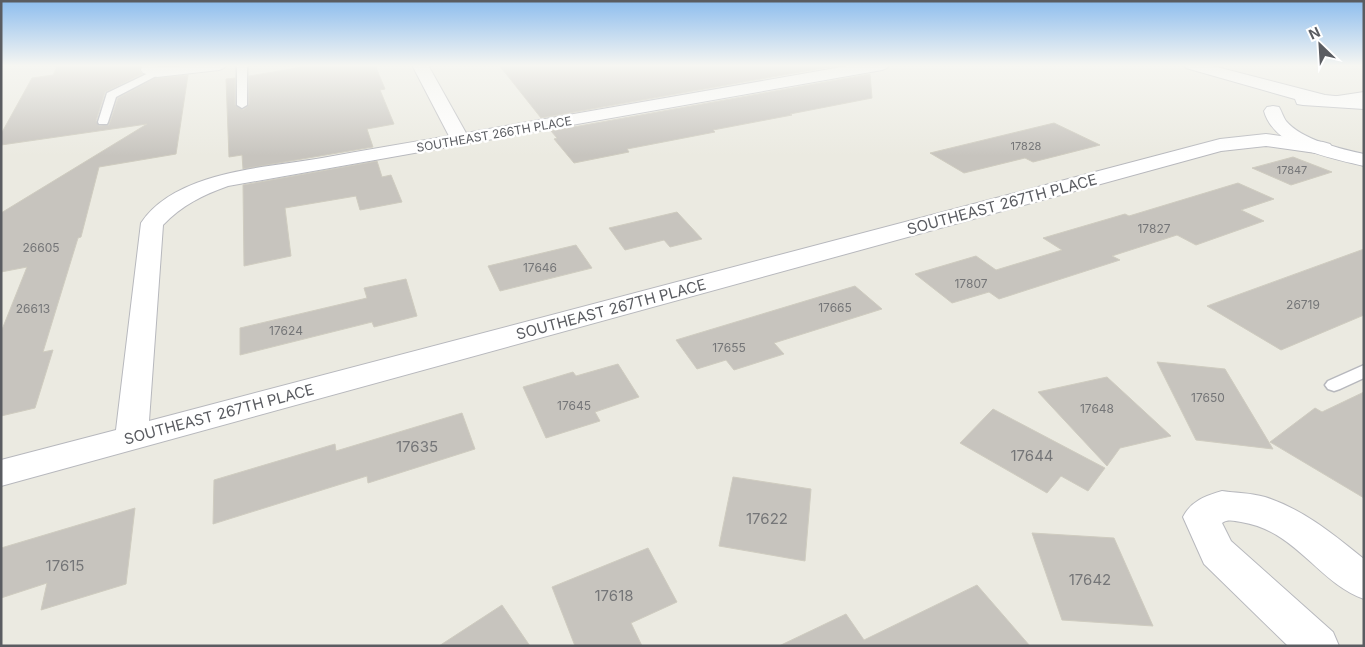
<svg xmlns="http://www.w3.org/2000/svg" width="1365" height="647" viewBox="0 0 1365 647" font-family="Inter,sans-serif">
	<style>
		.building { fill: #c7c4be; stroke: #cfccc0 }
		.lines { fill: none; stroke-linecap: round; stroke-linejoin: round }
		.lane-casing { stroke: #b7b8bd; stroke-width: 3 }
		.street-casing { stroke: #b7b8bd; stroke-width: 2 }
		.secondary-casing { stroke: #b7b9bf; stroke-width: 2 }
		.lane { fill: #fff; fill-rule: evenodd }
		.street { fill: #fff; fill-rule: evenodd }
		.secondary { fill: #fff; fill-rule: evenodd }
		.labels { text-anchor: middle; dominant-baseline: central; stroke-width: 5; stroke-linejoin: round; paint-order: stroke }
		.far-number-label { font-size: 11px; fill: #757678 }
		.far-street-label { font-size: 12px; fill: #5a5c61; stroke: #fff }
		.number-label { font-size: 12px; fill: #757678 }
		.street-label { font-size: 15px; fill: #5a5c61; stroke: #fff }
		.near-number-label { font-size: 15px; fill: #757678 }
	</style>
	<rect width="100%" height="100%" fill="#ebeae1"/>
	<path class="building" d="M58,65H140L139,70L142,74L105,92L96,121L99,126L109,125L118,98L155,78L188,75L176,154L99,167L81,237L78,238L43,352L53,350L35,408L1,416V332L27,267L1,272V213L147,124L1,145V134L32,78L53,75Z
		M315,65H375L385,89L380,90L394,124L367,129L373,147L243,169L242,155L229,157L226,79L235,78V105L243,110L249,105V76Z
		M499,65H840L541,118Z
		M870,74L872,98L790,114L792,115L713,130L715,132L627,149L629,152L574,163L554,139L557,138L551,131Z
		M1054,123L1100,145L1033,162L1025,158L964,173L930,153Z
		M1293,157L1332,172L1291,185L1252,168Z
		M377,161L382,177L391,175L402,202L360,210L356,196L285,208L291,256L244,266L243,185Z
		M1238,183L1274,199L1241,210L1264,221L1196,245L1177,235L1112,256L1120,260L999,299L989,292L952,303L915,274L976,256L996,270L1062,250L1043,238L1125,214L1129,216Z
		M677,212L702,239L670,247L664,240L625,250L609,228Z
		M576,245L592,268L500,291L488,266Z
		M1364,249V315L1281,350L1207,306Z
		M406,279L417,316L374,327L372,322L240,355V328L367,298L364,288Z
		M855,286L882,309L774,343L784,354L734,370L726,360L697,369L676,340Z
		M1157,362L1225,369L1273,449L1196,440Z
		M618,364L639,397L595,412L600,421L546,438L523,387L573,372L576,376Z
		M1107,377L1171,436L1120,448L1107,466L1038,392Z
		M1364,392V498L1270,442L1315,408L1322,412Z
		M993,409L1105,468L1088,491L1061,476L1047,493L960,443Z
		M462,413L475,449L368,483L367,476L213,524L214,480L335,444L336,451Z
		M733,477L811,489L805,561L719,546Z
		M135,508L126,584L41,610L47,583L1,598V548Z
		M1032,533L1114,538L1153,626L1062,620Z
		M648,548L677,602L631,623L642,646H575L552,587Z
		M977,585L1030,646H779L846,614L864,640Z
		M502,605L530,646H439Z"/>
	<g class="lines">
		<defs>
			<path id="lane" d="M237,65H247V105L242,108L237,105Z
				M157,69L160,70V74L116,97L108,122L107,124H99L98,122L107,93Z
				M1364,365V378L1340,389L1334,391L1328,389L1325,385L1328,381Z"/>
			<path id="street" d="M142,65H158L157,67L226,65L224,68L219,70L157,77L143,73L141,70Z
				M412,65H428L466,133L853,65H889L887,68L882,70L228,186C203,195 182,205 163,225L149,421L1220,139L1266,134L1323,142L1330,144L1333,148L1330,152L1323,154L1266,146L1221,151L1,486V460L116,430L141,223C176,171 265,168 322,158C364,150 407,143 449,136Z
				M1364,92V102L1337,106L1331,105L1328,101L1331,97Z
				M1222,491C1236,493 1251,493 1265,497C1303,509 1333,534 1364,559V599C1317,582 1297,531 1241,522C1234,521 1228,519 1222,523L1231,541L1333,632L1339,646H1288L1204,564L1183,517C1191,501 1205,496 1222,491Z"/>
			<path id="secondary" d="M1184,65H1209L1325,95L1364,99V109L1303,105L1297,104L1295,99L1186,68Z
				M1273,106L1279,107C1282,112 1283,117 1286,121C1302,140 1341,149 1364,154V166C1331,158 1274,148 1264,111L1267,107Z"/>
		</defs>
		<use href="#lane" class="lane-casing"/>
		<use href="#street" class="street-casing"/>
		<use href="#secondary" class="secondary-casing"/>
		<use href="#lane" class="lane"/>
		<use href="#street" class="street"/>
		<use href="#secondary" class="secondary"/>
	</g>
	<linearGradient id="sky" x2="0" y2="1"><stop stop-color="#8dbdee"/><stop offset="0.42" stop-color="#f6f6f2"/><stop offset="1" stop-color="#f6f6f2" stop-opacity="0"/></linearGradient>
	<rect width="1365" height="156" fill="url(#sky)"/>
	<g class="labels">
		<g class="far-number-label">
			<text x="1026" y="146">17828</text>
			<text x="1292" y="170">17847</text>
		</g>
		<g class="far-street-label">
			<text transform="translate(494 134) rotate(-10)">SOUTHEAST 266TH PLACE</text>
		</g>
		<g class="number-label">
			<text x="1154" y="228">17827</text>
			<text x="41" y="247">26605</text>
			<text x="540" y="267">17646</text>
			<text x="971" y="283">17807</text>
			<text x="1303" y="304">26719</text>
			<text x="835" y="307">17665</text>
			<text x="33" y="308">26613</text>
			<text x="286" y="330">17624</text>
			<text x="729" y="347">17655</text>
			<text x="1208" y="397">17650</text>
			<text x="574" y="405">17645</text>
			<text x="1097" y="408">17648</text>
		</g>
		<g class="street-label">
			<text transform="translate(1002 204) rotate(-15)">SOUTHEAST 267TH PLACE</text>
			<text transform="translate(611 309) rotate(-15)">SOUTHEAST 267TH PLACE</text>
			<text transform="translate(219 414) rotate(-15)">SOUTHEAST 267TH PLACE</text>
		</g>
		<g class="near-number-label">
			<text x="417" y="446">17635</text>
			<text x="1032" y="455">17644</text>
			<text x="767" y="518">17622</text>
			<text x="65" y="565">17615</text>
			<text x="1090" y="579">17642</text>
			<text x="614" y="595">17618</text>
		</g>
	</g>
	<rect width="1365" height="647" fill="none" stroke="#5a5c61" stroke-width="5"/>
	<g transform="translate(1320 45) rotate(335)" stroke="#ffffff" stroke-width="4" paint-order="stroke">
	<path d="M0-4L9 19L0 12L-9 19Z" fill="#5a5c61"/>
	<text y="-8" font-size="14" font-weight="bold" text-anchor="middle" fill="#5a5c61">N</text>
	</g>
</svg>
